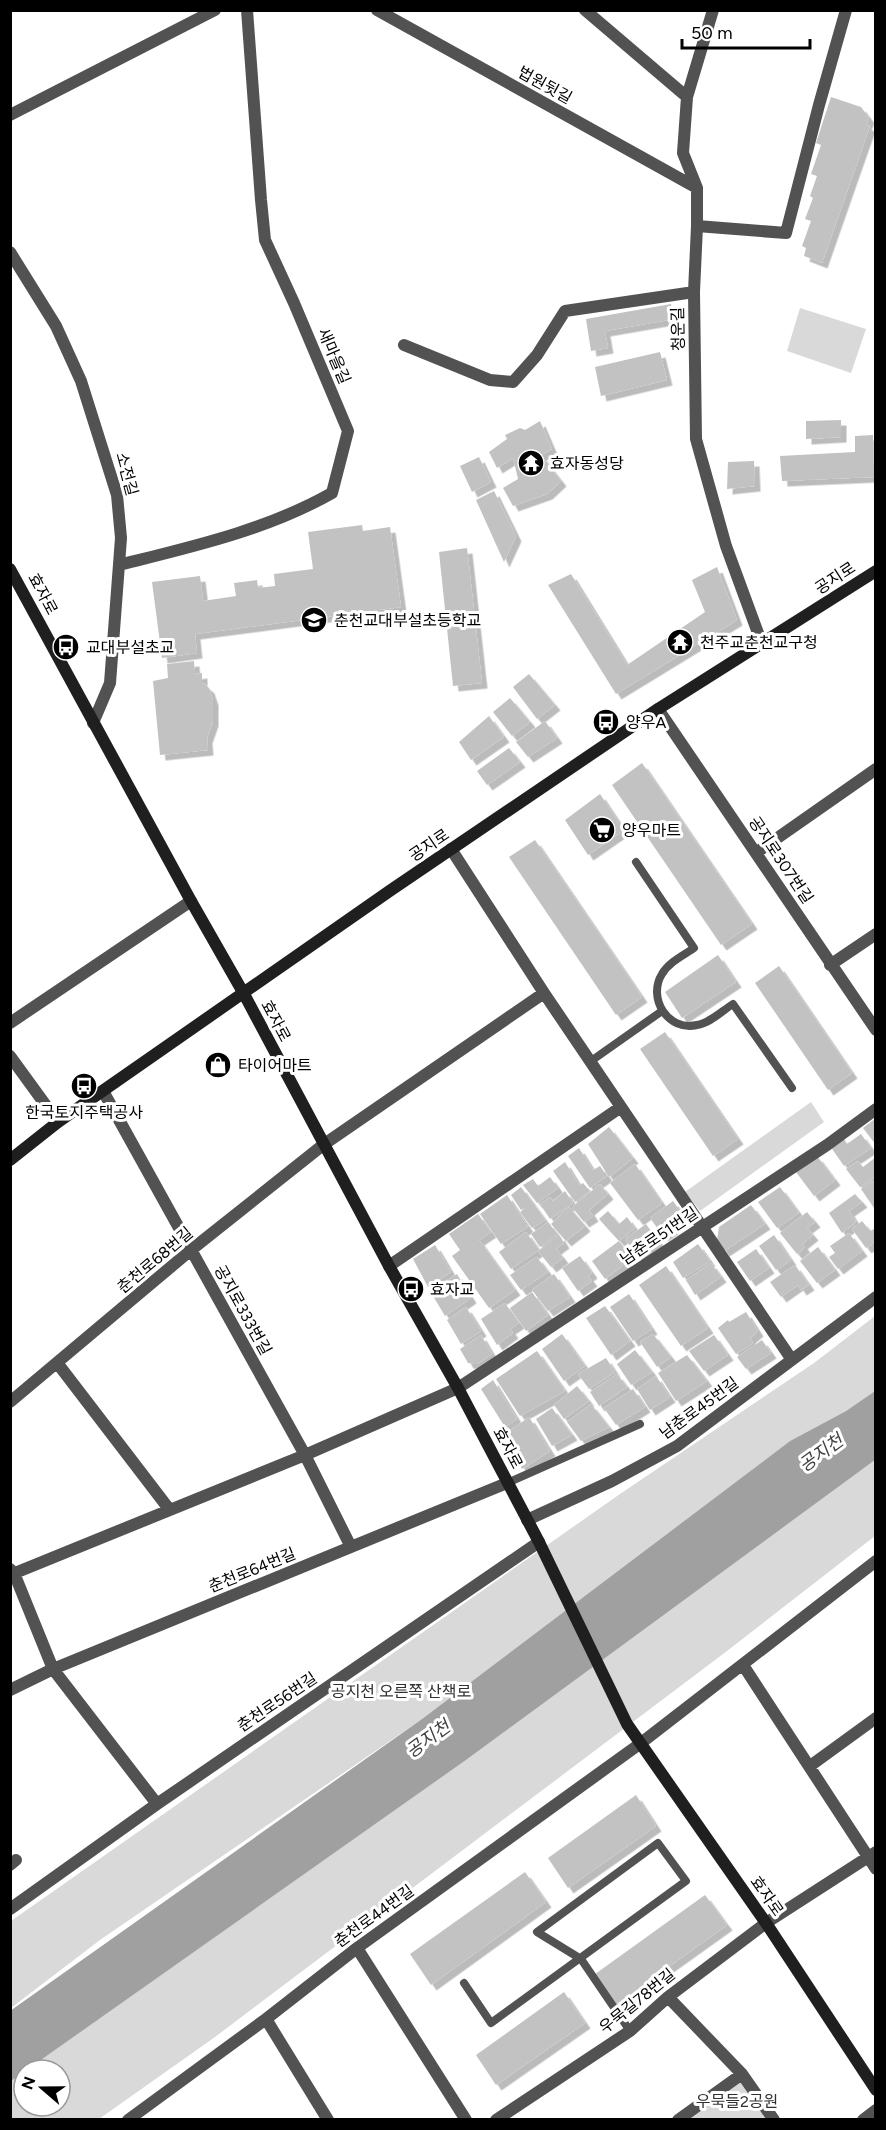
<svg xmlns="http://www.w3.org/2000/svg" width="886" height="2130" viewBox="0 0 886 2130" font-family="Figtree,'Noto Sans KR',sans-serif">
	<style>
		.green { fill: #d9d9d9 }
		.water { fill: #a0a0a0 }
		.building { fill: #c2c2c2; filter: url(#shadow) }
		.lines { fill: none; stroke-linecap: round; stroke-linejoin: round }
		.lane { stroke: #525252; stroke-width: 8 }
		.street { stroke: #525252; stroke-width: 12 }
		.secondary { stroke: #1f1f1f; stroke-width: 12 }
		.labels { text-anchor: middle; dominant-baseline: central; stroke-width: 6; stroke-linejoin: round; paint-order: stroke }
		.street-label { font-size: 16px; fill: #000; stroke: #fff }
		.poi-label { font-size: 16px; fill: #000; stroke: #fff; text-anchor: start }
		.park-label { font-size: 16px; fill: #303030; stroke: #fff }
		.water-label { font-size: 18px; font-style: italic; fill: #414141; stroke: #fff }
	</style>
	<defs>
		<filter id="shadow"><feDropShadow dx="5.5" dy="5.5" stdDeviation="0" flood-color="#0004"/></filter>
	</defs>
	<rect width="100%" height="100%" fill="#fff"/>
	<path class="green" d="M800,308L866,329L851,373L787,351Z
		M811,1102L824,1122L700,1211L685,1192Z
		M875,1316V1391L846,1411L790,1441L422,1719L100,1940L11,2008V1921L620,1494L814,1363Z
		M875,1460V1536L727,1651L215,2037L99,2119H11L10,2081L24,2072V2106H60V2070H26L466,1760Z
		M742,2074L774,2120H678Z"/>
	<path class="water" d="M875,1391V1460L466,1760L11,2081L10,2011L422,1719L790,1441L846,1411Z"/>
	<path class="building" d="M831,97L861,107L869,118L866,125L870,126L822,263L804,256L806,248L802,246L811,221L805,219L813,198L810,196L817,176L811,174L821,145L816,143Z
		M671,304L674,319L605,331L608,348L591,351L586,319Z
		M660,352L667,380L601,396L595,367Z
		M841,420V437L806,439V421Z
		M540,421L552,449L541,455L561,481L547,494L513,506L503,488L518,479L513,458L497,468L489,452L507,439L505,435L520,428L525,430Z
		M873,435L874,477L782,481L780,456L855,452V436Z
		M479,457L491,482L472,492L460,466Z
		M754,461L755,486L727,489L728,462Z
		M494,491L516,536L504,562L476,500Z
		M362,525L363,531L390,527L401,607L195,634L197,653L162,658L152,582L200,576L203,601L236,596L234,583L257,580L258,588L275,586L274,574L313,569L308,532Z
		M467,548L482,683L453,686L439,552Z
		M717,567L737,620L616,694L548,585L571,574L627,665L705,612L692,580Z
		M194,661L195,674L202,673V682L209,688L213,700V721L207,738L208,750L160,755L153,681L168,678L167,664Z
		M529,674L555,705L537,719L513,687Z
		M510,698L530,722L512,736L493,712Z
		M489,716L504,737L471,760L459,742Z
		M545,721L557,738L528,757L516,742Z
		M509,748L520,762L487,785L477,771Z
		M642,763L752,924L721,945L612,785Z
		M600,794L624,830L588,855L565,820Z
		M535,840L642,997L616,1015L509,857Z
		M718,955L736,982L682,1018L665,992Z
		M779,966L852,1073L828,1090L755,983Z
		M665,1032L738,1139L713,1156L640,1049Z
		M876,1118V1145L863,1128Z
		M609,1127L633,1158L609,1177L588,1144Z
		M861,1134L871,1148L844,1166L830,1146L843,1137L847,1144Z
		M579,1148L593,1170L600,1166L607,1176L590,1188L568,1156Z
		M817,1156L835,1180L814,1196L796,1172Z
		M876,1157V1176L860,1187L846,1169L858,1161L863,1167Z
		M565,1162L579,1185L583,1183L590,1191L575,1202L553,1171Z
		M635,1164L662,1203L638,1220L610,1183Z
		M550,1177L558,1188L537,1203L523,1185L533,1179L538,1186Z
		M872,1181L876,1186V1206L874,1208L861,1189Z
		M600,1184L608,1194L589,1210L593,1216L584,1222L572,1207Z
		M521,1187L545,1220L532,1228L520,1212L527,1207L521,1210L511,1195Z
		M780,1187L799,1213L777,1228L758,1202Z
		M565,1191L573,1203L550,1219L540,1204L550,1197L553,1201Z
		M855,1194L862,1202L849,1211L856,1222L842,1233L829,1213Z
		M507,1195L528,1227L501,1244L480,1214Z
		M673,1201L686,1219L663,1236L650,1218Z
		M751,1205L765,1224L724,1251L717,1240L719,1227Z
		M569,1207L585,1226L566,1241L551,1224Z
		M608,1211L619,1224L627,1217L635,1228L619,1241L599,1219Z
		M807,1212L815,1222L807,1228L813,1235L802,1244L805,1247L797,1254L780,1233Z
		M478,1214L491,1232L479,1240L515,1290L489,1308L452,1256L460,1250L449,1234Z
		M862,1221L870,1231L876,1228V1241L866,1248L852,1229Z
		M548,1222L557,1234L540,1247L531,1234Z
		M646,1224L659,1242L638,1257L625,1239Z
		M526,1232L539,1250L511,1269L499,1252Z
		M849,1233L862,1251L838,1269L829,1257L835,1253L830,1246Z
		M559,1235L564,1243L556,1249L563,1258L551,1267L538,1251Z
		M774,1235L791,1260L776,1270L759,1246Z
		M619,1241L629,1254L625,1258L627,1262L605,1279L592,1261Z
		M698,1244L710,1261L683,1278L673,1262Z
		M435,1245L451,1272L428,1287L413,1259Z
		M818,1247L835,1270L817,1283L800,1261Z
		M756,1249L769,1268L750,1281L737,1262Z
		M580,1256L592,1273L588,1276L592,1281L578,1291L562,1268Z
		M537,1257L548,1272L521,1290L510,1275Z
		M711,1263L721,1277L695,1295L686,1280Z
		M795,1265L809,1285L801,1290L798,1285L781,1297L770,1282Z
		M666,1266L708,1328L681,1346L639,1285Z
		M457,1274L471,1298L445,1316L430,1291Z
		M554,1274L570,1297L548,1311L532,1290Z
		M532,1292L548,1315L526,1331L510,1308Z
		M629,1294L652,1329L633,1341L610,1307Z
		M505,1303L519,1323L510,1329L513,1333L497,1345L481,1319Z
		M605,1306L630,1341L611,1355L586,1318Z
		M466,1307L481,1331L461,1344L447,1320Z
		M746,1312L758,1331L750,1338L753,1343L736,1354L718,1328L728,1320L729,1322Z
		M562,1334L585,1366L564,1381L542,1349Z
		M653,1334L671,1357L657,1367L640,1342Z
		M481,1335L492,1354L477,1364L468,1363L460,1349Z
		M714,1335L728,1355L704,1371L689,1351Z
		M762,1340L771,1353L746,1369L737,1357Z
		M635,1350L652,1372L631,1385L617,1364Z
		M537,1351L565,1391L520,1416L496,1379Z
		M687,1355L707,1381L676,1401L658,1373Z
		M606,1358L615,1372L589,1389L578,1374Z
		M617,1374L627,1387L599,1406L590,1392Z
		M656,1376L670,1397L650,1410L637,1389Z
		M493,1380L517,1419L505,1427L481,1389Z
		M577,1386L589,1401L564,1419L554,1405Z
		M633,1389L645,1407L616,1425L604,1408Z
		M591,1404L609,1427L581,1441L567,1422Z
		M552,1408L572,1435L552,1446L536,1419Z
		M529,1417L550,1451L522,1469L504,1435Z
		M636,1795L656,1826L568,1888L548,1858Z
		M525,1872L546,1902L431,1985L410,1954Z
		M705,1895L727,1925L611,2008L591,1977Z
		M564,1992L585,2023L496,2085L476,2055Z"/>
	<g class="lines">
		<path class="lane" d="M636,862L694,948C684,955 669,962 662,974C647,998 668,1032 697,1025C710,1023 722,1011 733,1004L792,1088
			M591,1061L662,1011
			M507,1483L640,1424
			M464,1983L491,2023L686,1881L658,1843L537,1932L581,1959L630,2031"/>
		<path class="street" d="M377,10L697,188
			M585,10L687,97
			M713,10L687,97L683,153L697,188V226L694,292L696,439L726,546L762,644
			M10,115L215,10
			M697,226L786,233L819,105L846,10
			M10,252L56,326L81,381L117,495L121,538L110,683L93,723
			M404,345L490,380L513,382L537,355L565,311L694,292
			M119,565C191,547 267,530 332,493L348,431L294,303L265,240L261,200L247,10
			M658,709L876,1030
			M451,849L544,993L792,1360
			M756,853L876,769
			M830,965L876,934
			M10,1023L191,901
			M10,1056L58,1122
			M103,1091L305,1455L351,1547
			M389,1266L621,1107
			M58,1364L169,1509
			M10,1402L191,1250L323,1145L544,993
			M527,1520L612,1481L677,1446L876,1297
			M10,1569L14,1573L53,1669L157,1804
			M10,1575L305,1455L458,1388L827,1145L876,1109
			M743,1665L876,1869
			M10,1690L53,1669L507,1483
			M810,1766L876,1718
			M10,1865L16,1860
			M10,1909L157,1804L539,1542
			M357,1948L466,2120
			M668,1997L742,2074L774,2120
			M266,2019L328,2120
			M128,2120L266,2019L357,1948L641,1743L876,1561
			M496,2120L630,2031L668,1997L766,1923L876,1852
			M678,2120L742,2074
			M863,2120L876,2110"/>
		<path class="secondary" d="M10,569L191,901L244,994L389,1266L458,1388L539,1542L627,1724L766,1923L876,2090
			M10,1160L58,1122L391,890L658,709L876,571"/>
	</g>
	<defs>
		<symbol id="temple-disc" viewBox="-11 -11 22 22"><circle r="9.5" fill="#000" stroke="#fff"/><path d="M0-6L5-2H3V0L6.5 2.5H4V6H1.5V3h-3V6H-4V2.5H-6.5L-3 0V-2H-5Z" fill="#fff"/></symbol>
		<symbol id="school-disc" viewBox="-11 -11 22 22"><circle r="9.5" fill="#000" stroke="#fff"/><path d="M0-5L7-2L0 1L-7-2ZM-4 1L0 2.5L4 1V4Q0 6-4 4Z" fill="#fff"/></symbol>
		<symbol id="bus-disc" viewBox="-11 -11 22 22"><circle r="9.5" fill="#000" stroke="#fff"/><path d="M-5-6H5V4H4V6H2V4H-2V6H-4V4H-5ZM-3.5-4V0h7V-4ZM-3.5 1.2v1.5H-2V1.2ZM2 1.2v1.5H3.5V1.2Z" fill="#fff"/></symbol>
		<symbol id="supermarket-disc" viewBox="-11 -11 22 22"><circle r="9.5" fill="#000" stroke="#fff"/><path d="M-6-5.5h2.5l.6 2H6L4.5 2H-2.5L-4.4-4H-6ZM-1.5 3.2a1.3 1.3 0 1 0 .1 0ZM3 3.2a1.3 1.3 0 1 0 .1 0Z" fill="#fff"/></symbol>
		<symbol id="shop-disc" viewBox="-11 -11 22 22"><circle r="9.5" fill="#000" stroke="#fff"/><path d="M-5-2.5h2.3a2.7 3.5 0 0 1 5.4 0H5L5.5 6h-11ZM-1.5-2.5h3a1.5 2.3 0 0 0-3 0Z" fill="#fff"/></symbol>
	</defs>
	<g fill-rule="evenodd">
		<use href="#temple-disc" x="516" y="448" width="30" height="30"/>
		<use href="#school-disc" x="299" y="605" width="30" height="30"/>
		<use href="#temple-disc" x="665" y="627" width="30" height="30"/>
		<use href="#bus-disc" x="51" y="632" width="30" height="30"/>
		<use href="#bus-disc" x="591" y="707" width="30" height="30"/>
		<use href="#supermarket-disc" x="587" y="815" width="30" height="30"/>
		<use href="#shop-disc" x="203" y="1050" width="30" height="30"/>
		<use href="#bus-disc" x="69" y="1071" width="30" height="30"/>
		<use href="#bus-disc" x="396" y="1274" width="30" height="30"/>
	</g>
	<g class="labels">
		<g class="street-label">
			<text transform="translate(545 85) rotate(29)">법원뒷길</text>
			<text transform="translate(678 329) rotate(-91)">청운길</text>
			<text transform="translate(334 356) rotate(67)">새마을길</text>
			<text transform="translate(127 474) rotate(75)">소전길</text>
			<text transform="translate(835 578) rotate(-33)">공지로</text>
			<text transform="translate(43 594) rotate(62)">효자로</text>
			<text transform="translate(429 845) rotate(-34)">공지로</text>
			<text transform="translate(781 860) rotate(56)">공지로307번길</text>
			<text transform="translate(276 1021) rotate(62)">효자로</text>
			<text transform="translate(659 1236) rotate(-34)">남춘로51번길</text>
			<text transform="translate(155 1260) rotate(-40)">춘천로68번길</text>
			<text transform="translate(243 1310) rotate(61)">공지로333번길</text>
			<text transform="translate(699 1408) rotate(-36)">남춘로45번길</text>
			<text transform="translate(508 1448) rotate(62)">효자로</text>
			<text transform="translate(252 1570) rotate(-22)">춘천로64번길</text>
			<text transform="translate(277 1702) rotate(-34)">춘천로56번길</text>
			<text transform="translate(767 1896) rotate(55)">효자로</text>
			<text transform="translate(374 1916) rotate(-36)">춘천로44번길</text>
			<text transform="translate(637 2001) rotate(-39)">우묵길78번길</text>
		</g>
		<g class="poi-label">
			<text x="550" y="463">효자동성당</text>
			<text x="334" y="620">춘천교대부설초등학교</text>
			<text x="700" y="642">천주교춘천교구청</text>
			<text x="86" y="647">교대부설초교</text>
			<text x="626" y="722">양우A</text>
			<text x="622" y="830">양우마트</text>
			<text x="238" y="1065">타이어마트</text>
			<text x="84" y="1112" text-anchor="middle">한국토지주택공사</text>
			<text x="430" y="1289">효자교</text>
		</g>
		<g class="park-label">
			<text x="401" y="1691">공지천 오른쪽 산책로</text>
			<text x="737" y="2101">우묵들2공원</text>
		</g>
		<g class="water-label">
			<text transform="translate(821 1453) rotate(-36)">공지천</text>
			<text transform="translate(428 1739) rotate(-36)">공지천</text>
		</g>
	</g>
	<rect width="886" height="2130" fill="none" stroke="#000000" stroke-width="24"/>
	<g transform="translate(42 2088) rotate(290)"><circle r="28" fill="#ffffff" stroke="#999999" stroke-width="1.5"/>
	<path d="M0-4.5L10 22L0 15L-10 22Z" fill="#000000"/>
	<text y="-9" font-size="16" font-weight="bold" text-anchor="middle" fill="#000000">N</text>
	</g>
	<path d="M682 39v9h128v-9" fill="none" stroke="#000000" stroke-width="3"/>
	<text x="691" y="39" font-size="18" fill="#000000" stroke="#ffffff" stroke-width="4.5" paint-order="stroke">50 m</text>
</svg>
